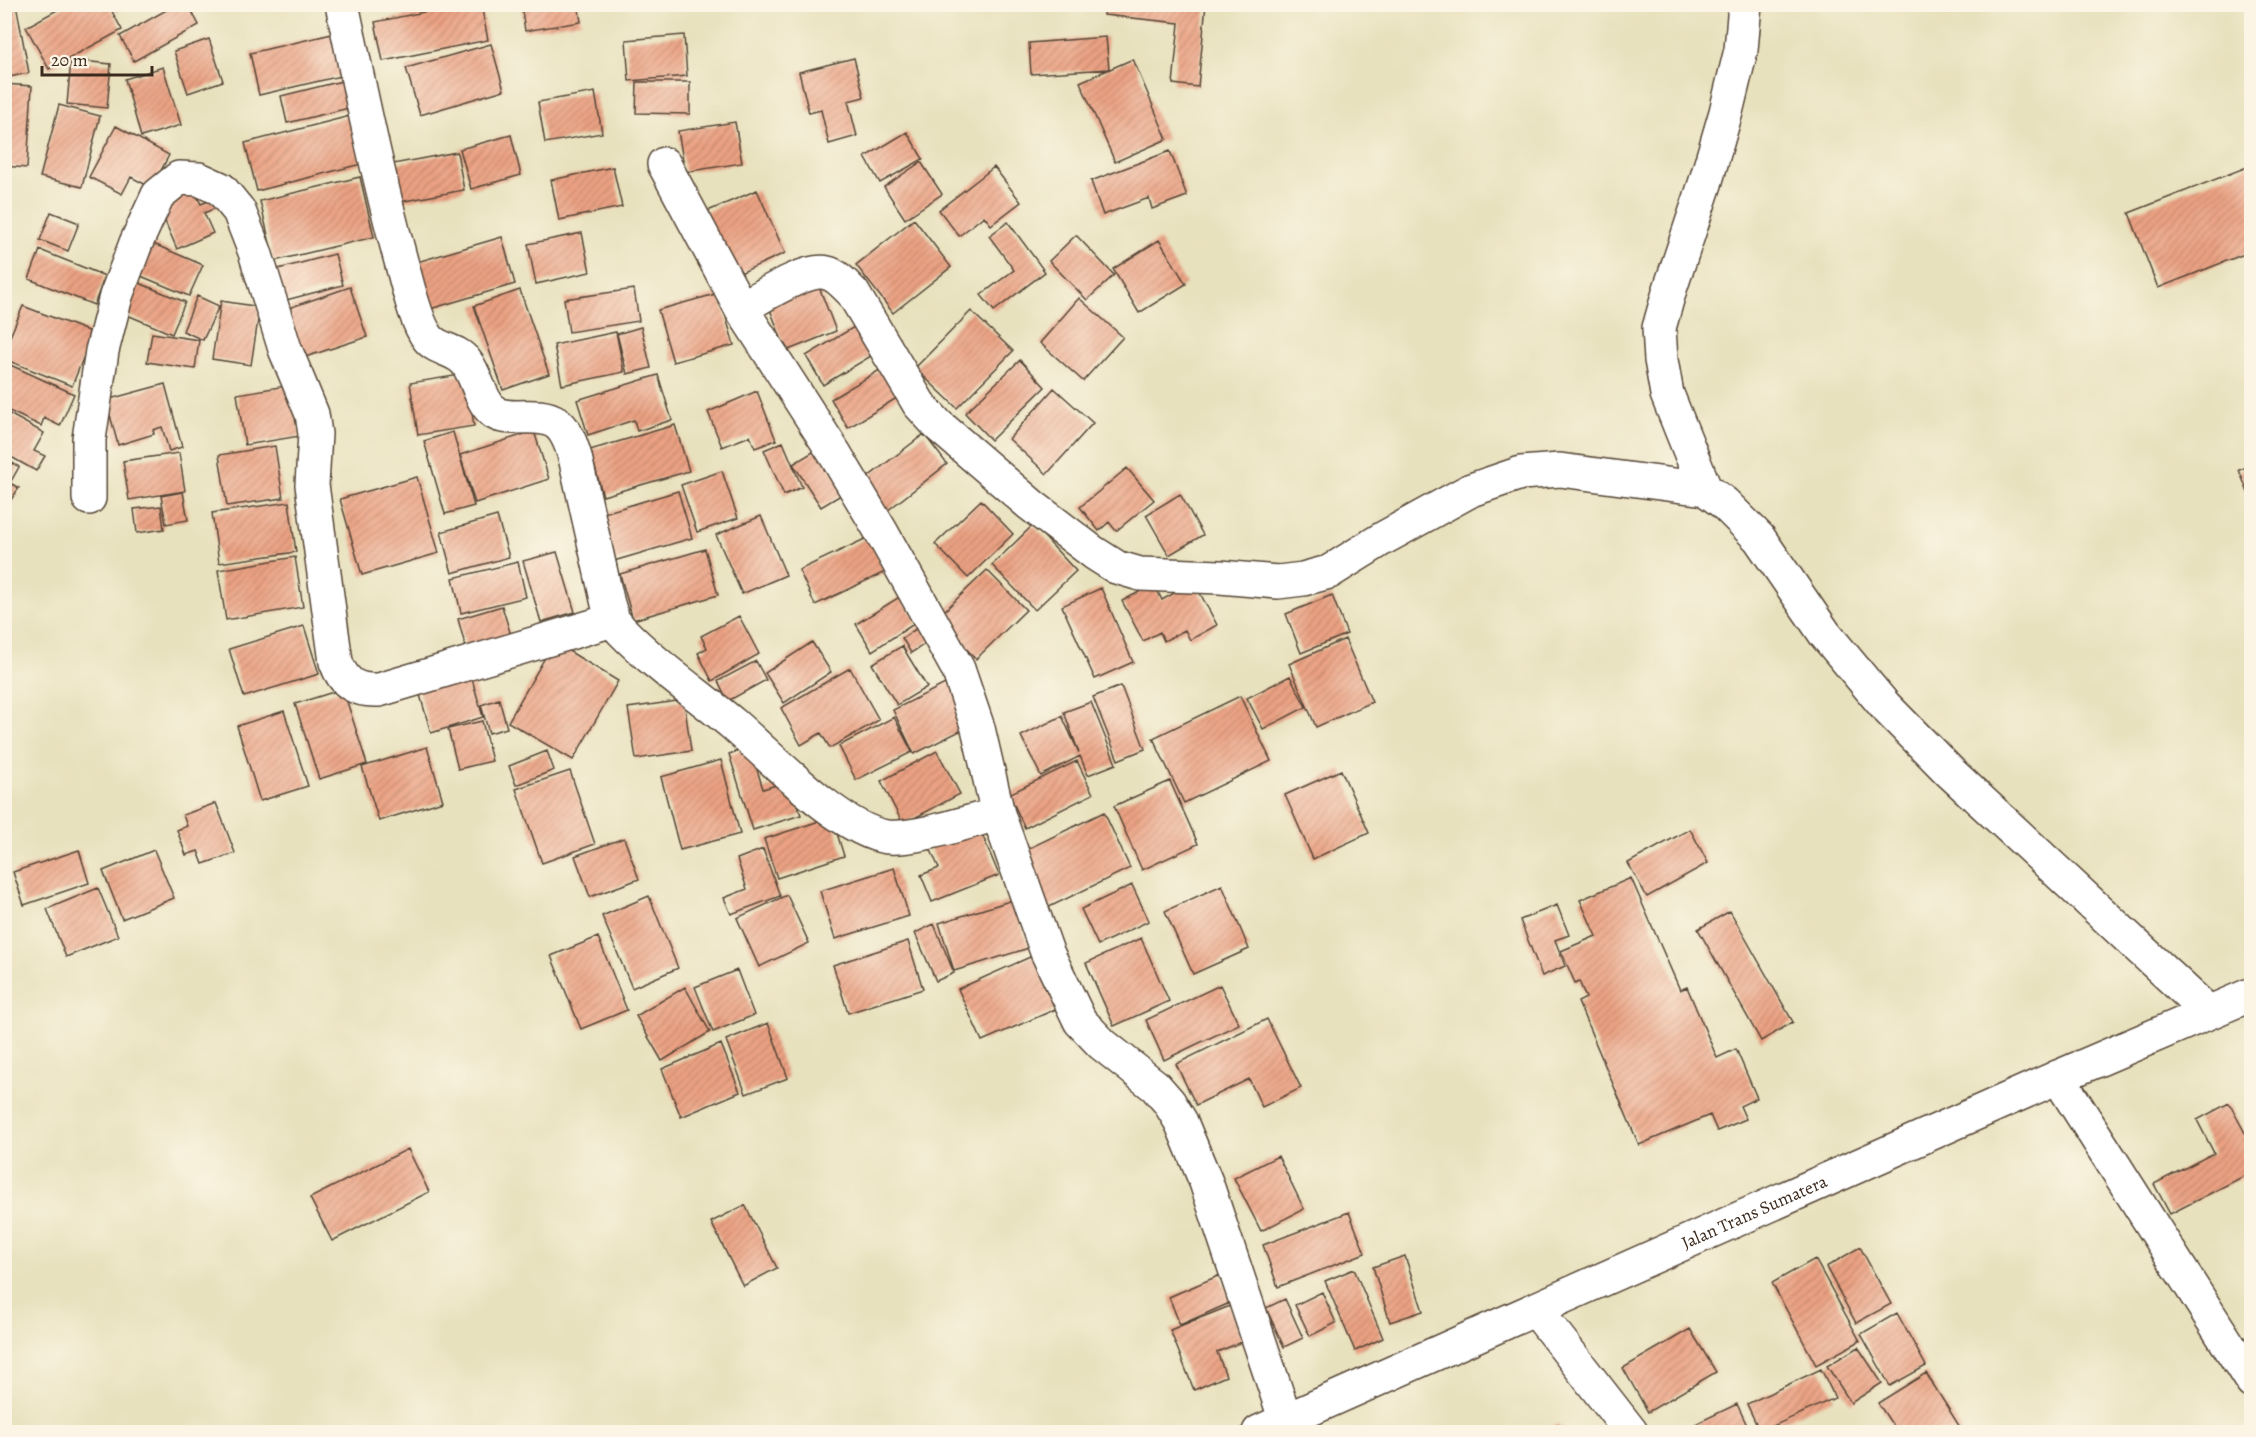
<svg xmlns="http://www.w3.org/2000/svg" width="2256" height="1437" viewBox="0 0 2256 1437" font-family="Alegreya,serif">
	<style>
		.building { fill: url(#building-hatch) }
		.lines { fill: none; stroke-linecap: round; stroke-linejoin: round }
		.minor-casing { stroke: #554536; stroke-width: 36 }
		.highway-casing { stroke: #554536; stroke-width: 36 }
		.minor { stroke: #fff; stroke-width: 33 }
		.highway { stroke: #fff; stroke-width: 33 }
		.labels { text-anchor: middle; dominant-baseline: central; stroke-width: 4.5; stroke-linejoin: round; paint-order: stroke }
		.street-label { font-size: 18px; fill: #3b2a1e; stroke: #fcf5e5 }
	</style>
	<defs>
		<pattern id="building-hatch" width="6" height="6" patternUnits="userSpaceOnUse" patternTransform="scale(1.5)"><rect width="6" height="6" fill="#eca283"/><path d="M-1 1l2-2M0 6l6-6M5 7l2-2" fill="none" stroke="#c0846b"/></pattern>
	</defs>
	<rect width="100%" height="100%" fill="#fcf5e5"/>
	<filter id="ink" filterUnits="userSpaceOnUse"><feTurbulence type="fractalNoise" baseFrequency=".0167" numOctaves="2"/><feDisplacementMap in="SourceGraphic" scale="12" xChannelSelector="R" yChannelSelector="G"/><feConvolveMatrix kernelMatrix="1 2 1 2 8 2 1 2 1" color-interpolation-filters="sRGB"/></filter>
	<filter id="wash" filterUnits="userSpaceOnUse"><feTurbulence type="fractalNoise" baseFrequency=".008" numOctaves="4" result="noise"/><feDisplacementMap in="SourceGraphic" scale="24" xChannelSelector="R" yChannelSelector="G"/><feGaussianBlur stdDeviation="1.35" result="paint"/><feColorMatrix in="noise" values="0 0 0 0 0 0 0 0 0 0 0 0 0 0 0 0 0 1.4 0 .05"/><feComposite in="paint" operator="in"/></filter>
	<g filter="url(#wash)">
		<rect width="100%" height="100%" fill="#e8e1bd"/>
		<g id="blocks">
			<path class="building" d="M4,4H16L29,73L4,78Z
				M68,4H108L122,30L49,69L26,27Z
				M113,4H129L116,11Z
				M177,4H188L199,25L134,61L120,36Z
				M463,4H481L488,40L383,61L375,22Z
				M521,4H578L581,22L525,31Z
				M1105,4H1206L1198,87L1173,84L1179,23L1104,15Z
				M332,34L341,76L259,95L250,53Z
				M684,35L687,76L629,81L626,40Z
				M1106,37L1109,69L1031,74L1029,43Z
				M209,39L223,81L188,93L174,51Z
				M491,44L504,90L420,115L406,68Z
				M854,58L864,97L848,101L857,136L829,144L821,110L809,113L799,72Z
				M1133,59L1167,139L1115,162L1080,82Z
				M71,60L111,64L107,108L67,104Z
				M163,67L181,125L141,137L125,79Z
				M342,81L349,108L287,123L281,96Z
				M637,82H690V114L636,113Z
				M4,84L32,86L27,168L4,166Z
				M595,92L602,133L545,143L538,102Z
				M59,105L100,116L82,187L40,177Z
				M350,116L361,164L257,191L245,143Z
				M735,122L742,163L685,172L678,131Z
				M116,126L169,155L152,188L131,177L122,194L89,177Z
				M907,132L923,159L880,183L865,157Z
				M511,135L521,175L471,189L460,149Z
				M1170,151L1187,196L1152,209L1149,198L1103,215L1091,181Z
				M457,152L464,190L399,202L393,164Z
				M921,162L942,194L905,219L884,187Z
				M2252,165V251L2158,288L2129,213Z
				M613,167L622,207L559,220L551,180Z
				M994,167L1021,202L991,225L984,216L959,236L939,210Z
				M360,177L374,237L274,261L260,201Z
				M193,188L201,204L214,199L218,207L204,213L213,233L177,249L157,203Z
				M757,190L785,253L729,278L701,214Z
				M51,212L79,223L68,251L40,240Z
				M914,219L951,267L893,313L856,265Z
				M1008,222L1045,272L994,311L981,295L1014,270L989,236Z
				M582,233L590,272L536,284L528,244Z
				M1076,235L1114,275L1087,300L1049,261Z
				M502,237L515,284L430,309L417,262Z
				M1159,240L1186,284L1139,313L1113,269Z
				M149,242L203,265L189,296L136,274Z
				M40,250L105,276L94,305L29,279Z
				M335,254L343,285L271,304L263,273Z
				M816,279L836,331L786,351L766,299Z
				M132,280L185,302L172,334L118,311Z
				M350,287L367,337L293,361L277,312Z
				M634,289L639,321L569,332L564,299Z
				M520,290L549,374L503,390L474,306Z
				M719,293L734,345L673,362L658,310Z
				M197,296L219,306L203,340L183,331Z
				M1079,298L1123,337L1083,381L1040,343Z
				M221,301L260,307L251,365L212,359Z
				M23,306L93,333L72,386L4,359V351Z
				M971,311L1013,351L957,408L915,368Z
				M859,324L876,353L823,385L806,356Z
				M641,327L651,368L627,374L617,334Z
				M616,332L624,372L562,385L554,345Z
				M152,333L199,340L195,369L147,362Z
				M1020,360L1045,387L991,440L965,413Z
				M6,363L74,394L60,426L44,418L41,426L5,409Z
				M883,368L900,396L848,428L831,399Z
				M466,374L474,426L418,435L410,383Z
				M658,375L672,420L637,431L634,420L588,435L577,400Z
				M165,384L182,447L169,451L162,427L153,430L154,434L118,445L106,400Z
				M292,385L300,436L245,445L237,394Z
				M1054,388L1093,423L1047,474L1009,439Z
				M757,391L776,440L755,448L750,436L722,447L708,412Z
				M4,411L44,433L34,451L45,456L36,471L4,453Z
				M675,425L689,471L603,496L590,450Z
				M534,431L549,479L475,503L460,455Z
				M453,432L474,506L445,514L424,441Z
				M924,434L947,464L887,511L863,481Z
				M783,442L802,487L784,495L764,450Z
				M275,446L283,498L227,506L219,455Z
				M818,449L846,492L821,507L793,464Z
				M179,453L185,491L129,500L123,461Z
				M4,458L19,467L10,483L19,488L8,504L4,502Z
				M2252,465V500H2251L2239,470Z
				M1127,468L1154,500L1116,531L1109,522L1099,531L1080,507Z
				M722,471L738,518L697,532L681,485Z
				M417,477L439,553L362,575L340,499Z
				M678,491L692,538L607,563L594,516Z
				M183,492L188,520L166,524L161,496Z
				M1180,494L1203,535L1169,555L1146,515Z
				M981,500L1013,534L968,578L935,544Z
				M289,502L296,552L219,563L212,513Z
				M161,506L164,529L137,533L134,509Z
				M497,516L509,557L452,573L441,532Z
				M761,516L786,575L742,594L716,535Z
				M1033,525L1076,571L1035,610L992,565Z
				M869,537L885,572L815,605L799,570Z
				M705,549L718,595L633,620L620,574Z
				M557,552L575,612L541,622L523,561Z
				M295,557L303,607L226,620L218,570Z
				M518,562L526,597L461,613L453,578Z
				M987,570L1026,610L976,659L937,618Z
				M1194,582L1217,625L1190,640L1185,630L1164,641L1160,632L1143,641L1122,601L1154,584L1162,600Z
				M1101,588L1133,662L1095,679L1062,606Z
				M1332,595L1347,634L1301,653L1286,614Z
				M901,596L917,622L872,651L856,624Z
				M502,606L512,639L467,652L458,619Z
				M739,616L759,654L712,681L698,653L707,648L701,636Z
				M925,623L934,638L911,653L902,638Z
				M304,626L319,674L244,697L229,649Z
				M1345,639L1372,702L1316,727L1289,664Z
				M554,642L618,681L573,760L508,722Z
				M812,642L831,672L784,703L765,673Z
				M902,646L927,687L897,705L872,664Z
				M756,661L766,680L728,701L718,681Z
				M850,668L879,720L830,748L821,733L801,745L781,708Z
				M470,672L483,717L431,733L418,688Z
				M1290,676L1306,707L1263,729L1247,698Z
				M953,680L974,724L914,754L893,710Z
				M1121,686L1145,749L1118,760L1093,697Z
				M343,689L367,764L319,779L295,704Z
				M1240,696L1271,761L1184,803L1153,738Z
				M499,699L507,728L489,733L481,705Z
				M684,700L691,751L636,759L628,708Z
				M1091,702L1116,764L1088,775L1080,756L1041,776L1021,736L1062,716L1079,753L1064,712Z
				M284,711L308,786L260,801L237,726Z
				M894,717L912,752L856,780L839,746Z
				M482,721L492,761L458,769L448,729Z
				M427,747L443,801L379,821L362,767Z
				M750,747L763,789L790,781L801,815L753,830L729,754Z
				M547,751L554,770L516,785L509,766Z
				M937,751L960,794L903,824L881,781Z
				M721,760L740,834L680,850L661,777Z
				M1077,761L1093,794L1025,828L1009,794Z
				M1341,770L1369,833L1313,859L1285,795Z
				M570,771L595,844L542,863L516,789Z
				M1170,781L1198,844L1142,870L1114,806Z
				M216,803L235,853L203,864L198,851L186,855L177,830L187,826L183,815Z
				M1104,812L1130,868L1043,910L1017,854Z
				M832,817L844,856L777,878L764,839Z
				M979,827L999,875L932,902L921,875L939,868L930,848Z
				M1690,829L1708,863L1647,897L1628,863Z
				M624,838L639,879L590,897L575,856Z
				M763,849L780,896L731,914L724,898L747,889L737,859Z
				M79,850L89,883L24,905L13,872Z
				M154,850L174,898L122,919L103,871Z
				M894,868L909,916L835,939L820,891Z
				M1631,878L1680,990L1687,987L1717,1058L1736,1049L1757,1098L1740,1106L1746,1119L1717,1131L1710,1115L1639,1145L1578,1002L1586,998L1579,981L1575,983L1561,951L1596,936L1580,900Z
				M1132,885L1149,921L1098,945L1081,909Z
				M1222,885L1249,949L1193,974L1165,911Z
				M98,888L118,936L66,957L47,909Z
				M787,895L809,943L759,967L737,918Z
				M649,896L678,968L632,988L602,916Z
				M1013,900L1029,948L954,971L939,923Z
				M1557,905L1569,935L1555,940L1565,966L1542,976L1520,920Z
				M1730,911L1793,1022L1761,1041L1698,929Z
				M934,924L954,973L936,981L915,933Z
				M598,937L627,1010L581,1029L551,956Z
				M1141,938L1169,1001L1114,1026L1086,963Z
				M908,941L923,989L848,1013L833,965Z
				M1039,953L1063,1006L982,1041L958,989Z
				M737,970L754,1015L713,1032L695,987Z
				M1220,985L1239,1024L1164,1060L1146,1020Z
				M685,987L710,1032L662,1061L636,1016Z
				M1267,1019L1301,1088L1262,1107L1249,1079L1196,1105L1176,1064Z
				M768,1023L788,1078L746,1094L726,1040Z
				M721,1044L740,1092L681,1117L662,1069Z
				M2229,1103L2252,1146V1172L2170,1214L2154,1184L2214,1153L2197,1120Z
				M408,1149L429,1192L332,1241L310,1198Z
				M1278,1156L1304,1209L1261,1231L1234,1178Z
				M745,1205L777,1268L743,1286L711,1222Z
				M1349,1212L1365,1253L1278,1287L1263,1245Z
				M1860,1247L1891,1304L1856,1323L1826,1267Z
				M1405,1256L1423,1311L1390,1322L1373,1267Z
				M1815,1259L1860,1341L1816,1365L1772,1283Z
				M1354,1269L1383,1338L1355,1351L1325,1281Z
				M1220,1275L1232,1302L1180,1325L1169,1297Z
				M1322,1292L1336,1323L1310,1336L1295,1305Z
				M1285,1299L1303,1338L1284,1347L1266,1308Z
				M1230,1306L1244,1341L1217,1352L1226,1376L1194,1390L1170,1330Z
				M1897,1313L1926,1366L1890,1386L1861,1334Z
				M1690,1329L1716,1372L1648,1412L1623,1368Z
				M1858,1347L1882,1383L1851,1403L1827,1366Z
				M1821,1369L1835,1398L1760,1432L1747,1404Z
				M1926,1373L1963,1432H1897L1878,1403Z
				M1737,1404L1750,1432H1692L1689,1427Z
				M1558,1424L1562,1432H1542Z"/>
		</g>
	</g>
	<g filter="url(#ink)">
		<use href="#blocks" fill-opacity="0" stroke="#554536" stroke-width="1.5"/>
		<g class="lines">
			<defs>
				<path id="minor" d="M342,4C360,90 378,177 401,261C407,282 415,321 428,338C437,350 456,349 466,362C478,377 479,401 495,413C502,417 509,417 517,417C554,415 564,420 575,457L608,604L613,620L621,630C655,665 696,693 733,724C769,755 841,831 887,837C914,840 970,821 998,814
					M1745,4L1741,50L1726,112L1705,184L1670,289L1659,328L1661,360L1667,394L1705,489L1724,503L1759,538L1825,634L1885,706L1950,772L2208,1012
					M664,164L741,308L835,454L882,533L958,669L978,728L998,814L1047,952L1080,1021L1102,1044L1155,1086L1169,1102L1181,1122L1206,1182L1286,1421
					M741,308C760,298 807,267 827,273C837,275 846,286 853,293L919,404L938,425L1031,505L1094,553L1116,567L1140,574L1220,577L1278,582L1303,579L1329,572L1382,539L1471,490L1521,473L1560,470L1705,489
					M89,498V439L102,351L116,296L136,243L158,195L179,178L199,179L221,189L239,211L255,252L285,349L312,414L315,434L312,485L336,662C344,684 356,691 379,690L613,620
					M2058,1077L2252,1382
					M1536,1310L1631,1432"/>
				<g id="highway">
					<path id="s1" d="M1259,1432L2058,1077L2252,994"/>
				</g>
			</defs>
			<use href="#minor" class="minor-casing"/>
			<use href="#highway" class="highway-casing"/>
			<use href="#minor" class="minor"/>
			<use href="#highway" class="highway"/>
		</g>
	</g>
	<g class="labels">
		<g class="street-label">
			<text stroke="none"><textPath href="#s1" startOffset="542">Jalan Trans Sumatera</textPath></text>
		</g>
	</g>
	<rect width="2256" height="1437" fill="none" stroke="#fcf5e5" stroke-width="24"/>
	<path d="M42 66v9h110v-9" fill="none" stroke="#3b2a1e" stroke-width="3"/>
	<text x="51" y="66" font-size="18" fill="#3b2a1e" stroke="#fcf5e5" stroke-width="4.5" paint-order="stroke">20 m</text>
</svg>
